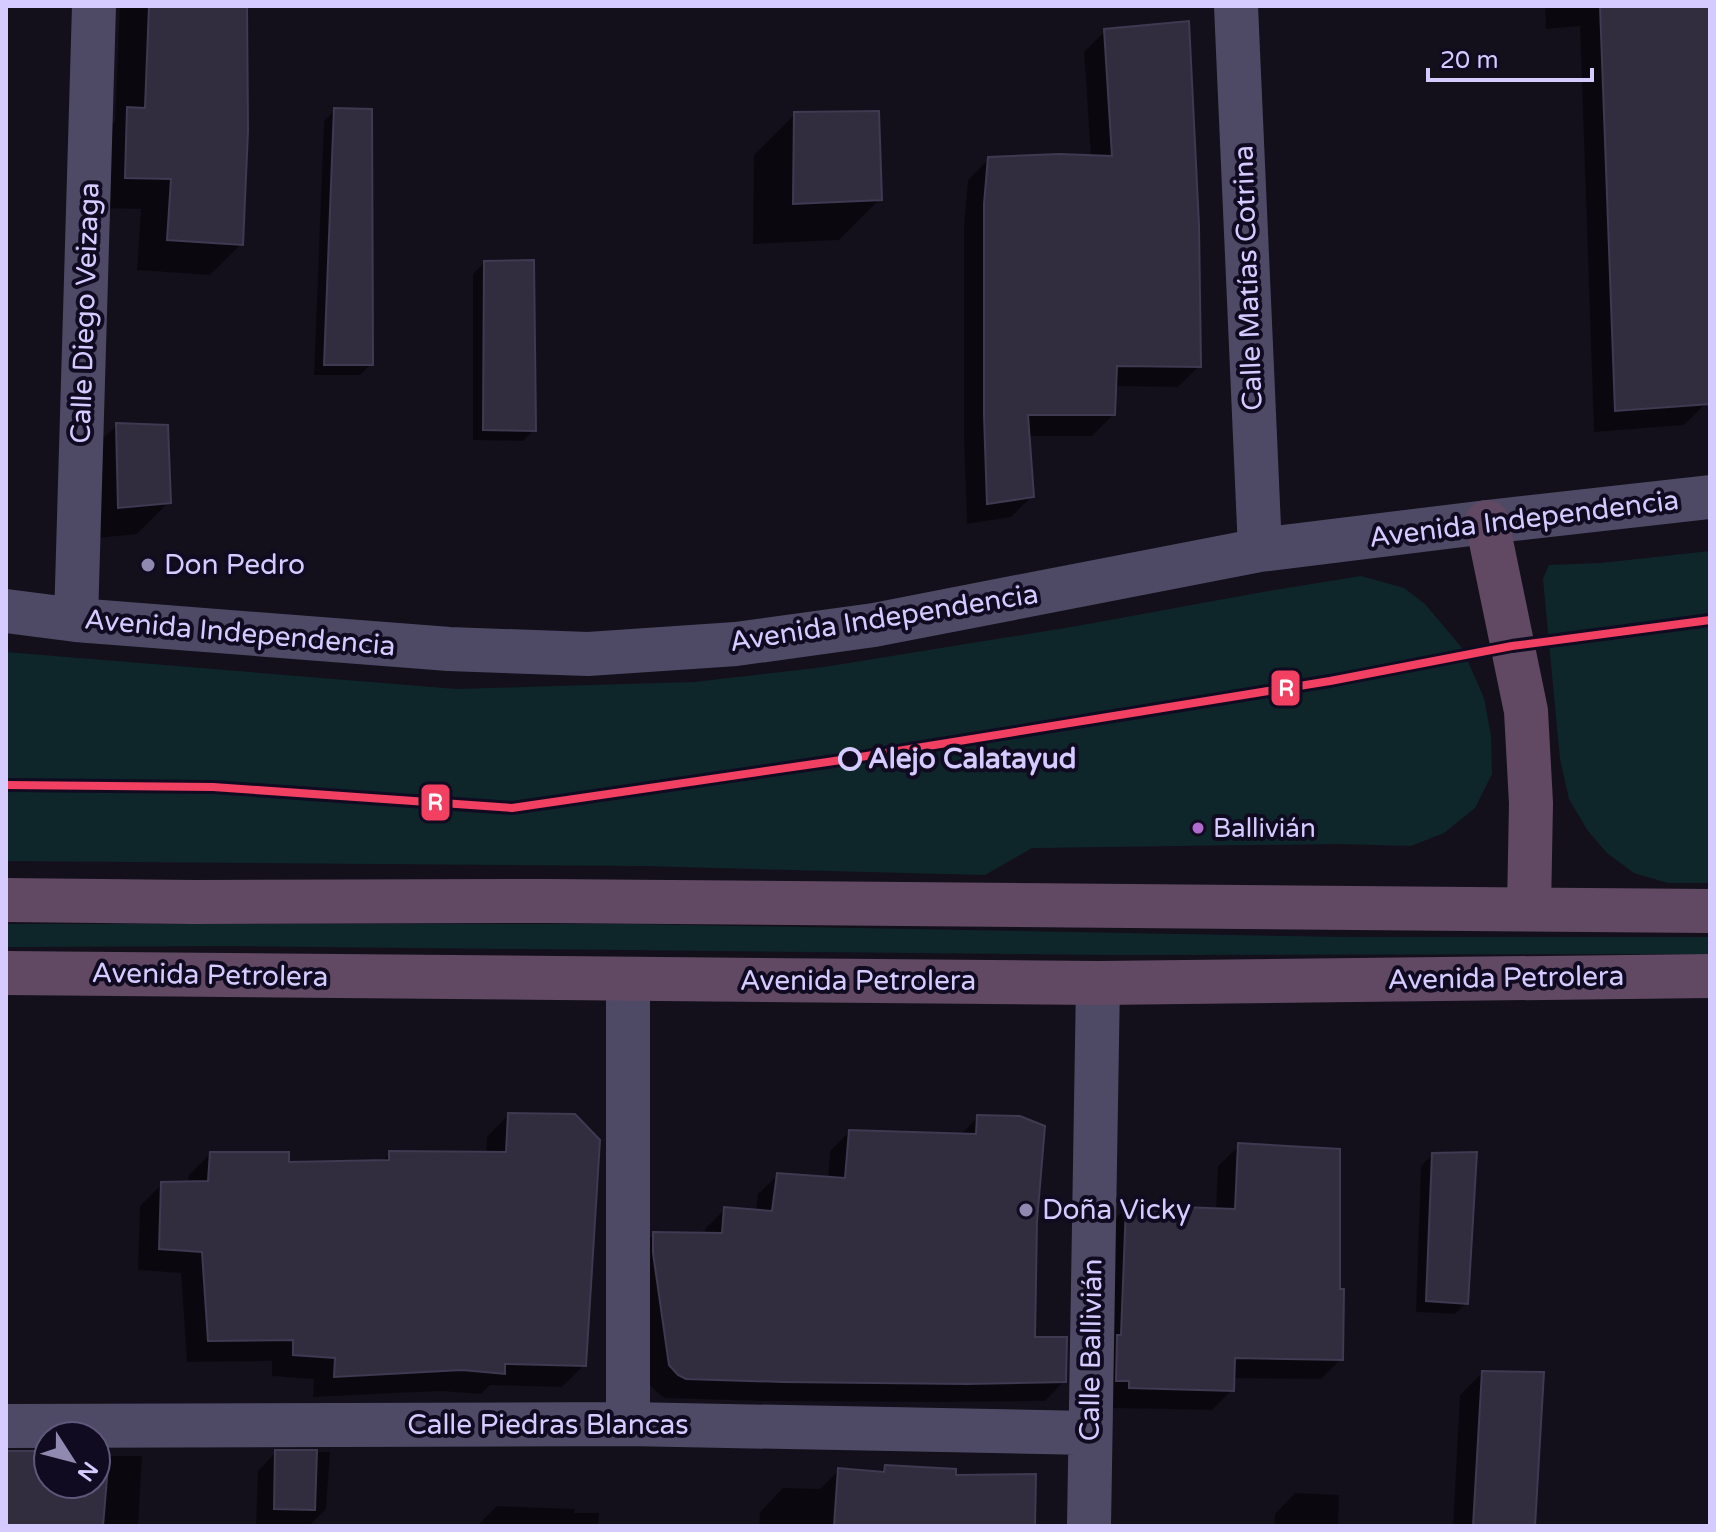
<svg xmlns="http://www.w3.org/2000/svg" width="1716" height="1532" viewBox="0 0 1716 1532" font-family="'Varela Round',sans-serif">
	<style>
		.green { fill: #0e262a }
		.shadow { fill: #0007 }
		.building { fill: #312d3f; stroke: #3f3951; stroke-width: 2 }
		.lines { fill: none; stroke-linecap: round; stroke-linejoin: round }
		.minor { stroke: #4e4a66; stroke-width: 44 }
		.highway { stroke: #614963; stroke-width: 44 }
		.rail-1-casing { stroke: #100b21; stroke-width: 14 }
		.rail-1 { stroke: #f24062; stroke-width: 8 }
		.poi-dot { fill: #918ab0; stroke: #100b21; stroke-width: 3 }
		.stop-dot { fill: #100b21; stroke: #d5cbff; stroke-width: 4 }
		.bus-dot { fill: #b06ccc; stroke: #100b21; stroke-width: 3 }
		.labels { text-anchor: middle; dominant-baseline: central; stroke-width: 8; stroke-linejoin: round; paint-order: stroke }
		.bus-label { font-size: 26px; fill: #d5cbff; stroke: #100b21; text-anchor: start }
		.street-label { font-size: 28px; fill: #d5cbff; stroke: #100b21 }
		.poi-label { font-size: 28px; fill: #d5cbff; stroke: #100b21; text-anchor: start }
		.stop-label { font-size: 28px; font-weight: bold; fill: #d5cbff; stroke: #100b21; text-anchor: start }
		.line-badge { stroke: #100b21; stroke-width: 3 }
		.badge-label { font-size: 22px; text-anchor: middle; font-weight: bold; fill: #fff }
	</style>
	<rect width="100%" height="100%" fill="#13101c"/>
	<path class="green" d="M1710,551V883H1668L1634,873L1607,853L1588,831L1569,799L1560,759L1543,579L1549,565L1601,563Z
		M1361,576L1404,588L1425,604L1462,648L1484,698L1491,736L1492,774L1475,808L1444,833L1411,846L1338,844L1032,848L985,875L642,866L6,861V652L456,689L694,682L824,667L1077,626L1268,591Z
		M6,924H632L1344,937H1710V954L1116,955L224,946L6,947Z"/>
	<path class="shadow" d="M120,6H245L241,244L210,275L137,270L141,209L95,208L97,140L115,121Z
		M1545,6H1687L1710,49V402L1705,404L1684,425L1594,432L1580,26L1546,29Z
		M1105,31L1199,366L1178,387L1114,386L1113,415L1092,436H1027L1032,496L1011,517L967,524L964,437V226L968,180L989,159L1091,157L1084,52Z
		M335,110L371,364L360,375H314L324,121Z
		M795,114L880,199L839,240L753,244L754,155Z
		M484,263L534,430L523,441L473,440V274Z
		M117,425L169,502L137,534L87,539L84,457Z
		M508,1115L584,1365L562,1387L490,1385L481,1394L440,1391L313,1397L314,1379L272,1376V1361L187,1362L181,1273L138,1270L140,1206L162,1184L188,1183L189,1175L210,1154L287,1164L382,1162L390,1153L486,1154L487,1137Z
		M978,1117L1035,1221L1033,1339L1064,1381L1045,1401L946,1402L762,1401L665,1398L659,1394L650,1385L634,1254L654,1234L705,1235V1229L725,1209L756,1212L758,1194L778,1175L828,1178L830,1151L849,1132L960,1135Z
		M1239,1146L1338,1291L1341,1359L1321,1379L1233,1378L1232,1390L1212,1410L1110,1408L1107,1227L1127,1207L1216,1210L1218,1166Z
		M1432,1155L1466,1303L1455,1314L1416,1312L1421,1166Z
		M1482,1373L1533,1526H1453L1460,1395Z
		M276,1452H330L326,1509L309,1526H256L258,1471Z
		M48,1453V1484H96V1456H142L138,1526H6V1454Z
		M885,1467L954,1477L1033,1526H759L760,1512L783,1488L820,1489L839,1470L879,1473Z
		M1295,1493L1339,1495L1338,1526H1274L1275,1514Z
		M497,1506L575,1509L574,1513H599L598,1526H477Z"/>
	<path class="building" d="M149,6H247L248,131L243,245L167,240L171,179L125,178L127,107L145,108Z
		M1600,6H1710V404L1615,411Z
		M1189,21L1199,225L1201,367L1117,366L1115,415H1028L1034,497L987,504L984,415V204L988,157L1059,154L1112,156L1104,29Z
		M334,108L372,109L373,365H324Z
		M879,111L882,200L793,204L794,112Z
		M534,260L536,431L483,430L484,261Z
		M116,423L168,425L171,503L118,508Z
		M508,1113L575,1114L600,1140L586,1366L505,1364V1374L462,1370L334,1377L335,1358L293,1355V1340L208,1341L202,1252L159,1249L161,1182L208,1181L210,1152H289V1162L389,1160V1151L506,1152Z
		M977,1115L1020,1116L1045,1126L1037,1221L1035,1337H1067L1066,1382L967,1384L783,1382L686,1379L678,1375L669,1365L653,1253V1232L722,1233L724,1207L772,1211L777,1173L845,1178L849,1130L976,1134Z
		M1238,1143L1340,1149V1289H1344L1343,1360L1235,1358L1234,1391L1129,1388V1381H1116L1117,1335H1121L1126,1205L1235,1209Z
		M1477,1152L1468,1304L1426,1301L1432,1153Z
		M1482,1371L1544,1372L1535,1526H1473Z
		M275,1450H317L315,1510L274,1509Z
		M6,1451H48V1484H96V1454H109L103,1526H6Z
		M885,1465L956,1469V1475L1036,1474L1035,1526H834L838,1468L884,1472Z"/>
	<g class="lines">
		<path class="minor" d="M1236,6L1260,550
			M6,611L76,620L449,649L588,654L736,644L874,625L1260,550L1487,522L1710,497
			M76,620L94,6
			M628,979V1424
			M6,1426L628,1424L1089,1433
			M1089,1526L1098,983"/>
		<path class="highway" d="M1487,522L1526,711L1531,803L1529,909
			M6,900L195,902L547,901L1710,911
			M6,973L1098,983L1710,976"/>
		<defs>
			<path id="rail-1" d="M6,785L213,787L512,808L848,759L1330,681L1512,646L1710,620"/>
		</defs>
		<use href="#rail-1" class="rail-1-casing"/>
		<use href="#rail-1" class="rail-1"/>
	</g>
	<g class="poi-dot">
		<circle cx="148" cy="565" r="8"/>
		<circle cx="1026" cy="1210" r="8"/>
	</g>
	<circle class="stop-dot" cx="850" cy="759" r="10"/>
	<circle class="bus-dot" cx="1198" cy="828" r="7"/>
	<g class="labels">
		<g class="bus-label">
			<text x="1213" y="828">Ballivián</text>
		</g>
		<g class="street-label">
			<text transform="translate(1248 278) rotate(-92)">Calle Matías Cotrina</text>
			<text transform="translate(85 313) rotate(-88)">Calle Diego Veizaga</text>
			<text transform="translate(1524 519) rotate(-7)">Avenida Independencia</text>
			<text transform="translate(884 618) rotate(-9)">Avenida Independencia</text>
			<text transform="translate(240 633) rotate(5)">Avenida Independencia</text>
			<text transform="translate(210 975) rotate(1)">Avenida Petrolera</text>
			<text transform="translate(1506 978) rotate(-1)">Avenida Petrolera</text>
			<text x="858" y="981">Avenida Petrolera</text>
			<text transform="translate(1091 1350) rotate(-89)">Calle Ballivián</text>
			<text x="548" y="1425">Calle Piedras Blancas</text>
		</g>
		<g class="poi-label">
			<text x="164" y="565">Don Pedro</text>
			<text x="1042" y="1210">Doña Vicky</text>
		</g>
		<g class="stop-label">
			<text x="868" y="759">Alejo Calatayud</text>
		</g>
	</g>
	<g class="line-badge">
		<rect x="1270" y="669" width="31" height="38" rx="8" fill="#f24062"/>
		<rect x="420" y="783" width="31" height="39" rx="8" fill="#f24062"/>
	</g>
	<g class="badge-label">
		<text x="1286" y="696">R</text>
		<text x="435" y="810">R</text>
	</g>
	<rect width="1716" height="1532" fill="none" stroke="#d5cbff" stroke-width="16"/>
	<g transform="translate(72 1460) rotate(126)"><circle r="38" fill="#100b21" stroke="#5f587a" stroke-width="2"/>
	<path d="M0-6L14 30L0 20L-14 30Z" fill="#918ab0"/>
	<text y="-12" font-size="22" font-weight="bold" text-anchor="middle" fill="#d5cbff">N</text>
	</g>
	<path d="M1428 68v12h164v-12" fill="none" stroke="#d5cbff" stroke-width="4"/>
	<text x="1440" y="68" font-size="24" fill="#d5cbff" stroke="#100b21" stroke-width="6" paint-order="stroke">20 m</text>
</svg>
